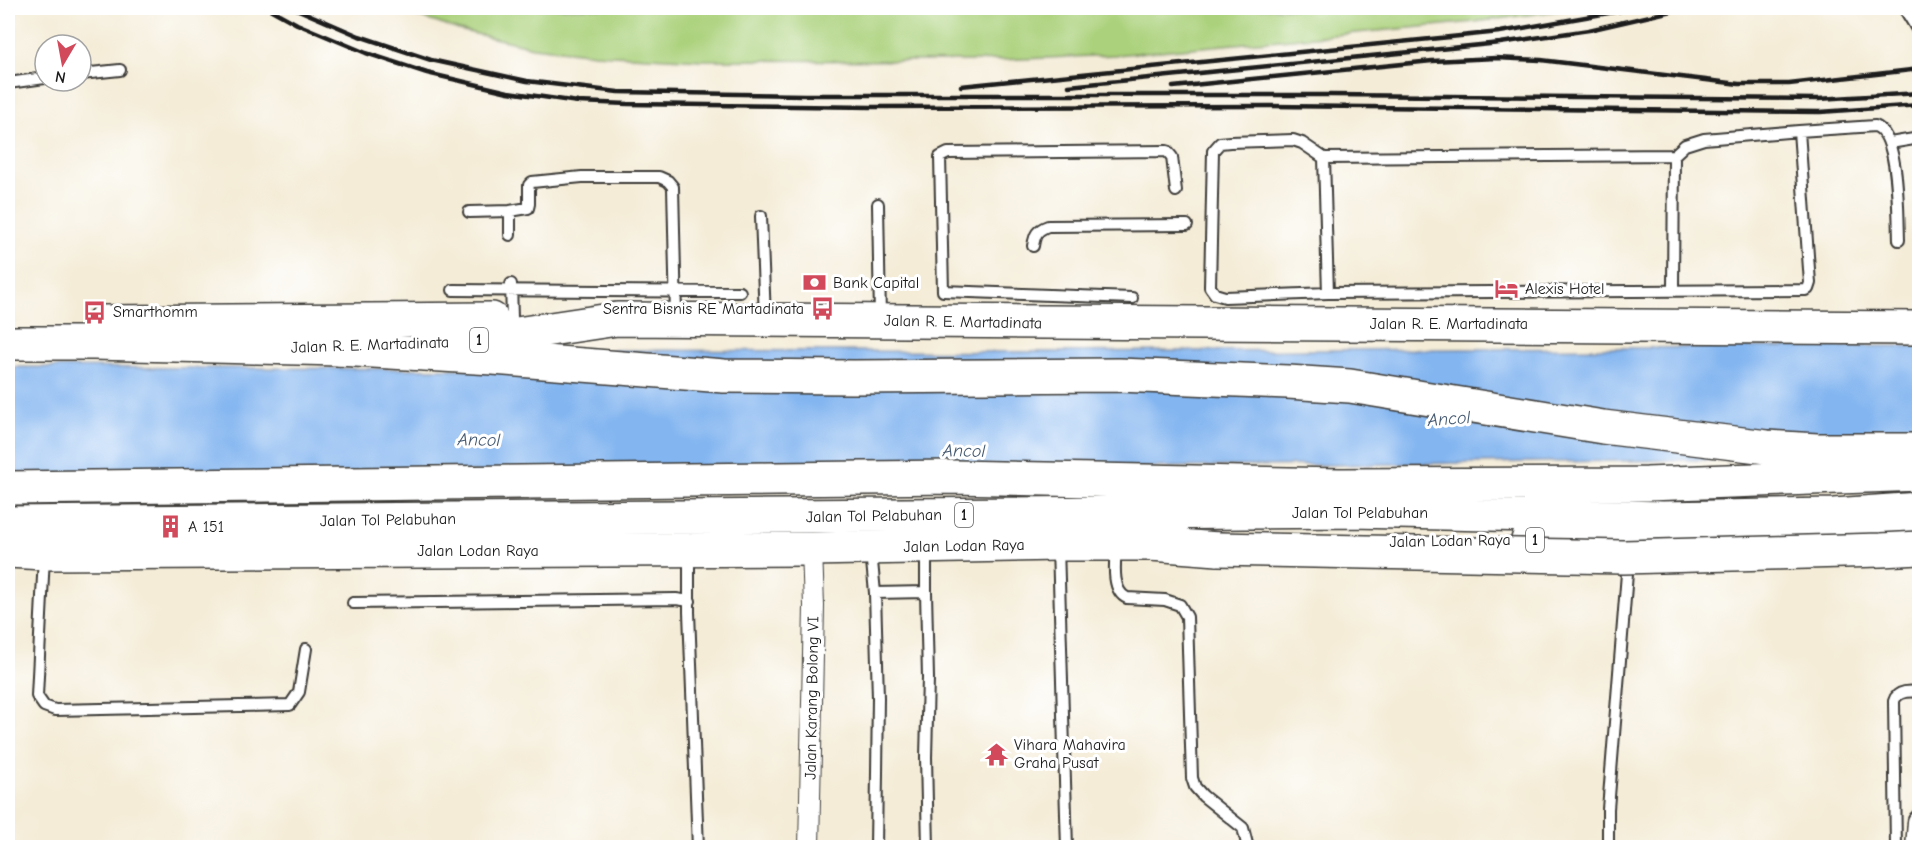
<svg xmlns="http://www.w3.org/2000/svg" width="1927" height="855" viewBox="0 0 1927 855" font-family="'Comic Neue',sans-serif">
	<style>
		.green { fill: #abd17b; stroke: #64764c; stroke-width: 1.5 }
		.water { fill: #83b5f0; stroke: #506886; stroke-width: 1.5 }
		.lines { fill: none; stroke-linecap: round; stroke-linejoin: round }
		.service-casing { stroke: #3c3b38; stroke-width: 14 }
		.minor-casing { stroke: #3c3b38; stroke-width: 22 }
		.tertiary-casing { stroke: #3c3b38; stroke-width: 27 }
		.trunk-casing { stroke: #3c3b38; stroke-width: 36 }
		.motorway-casing { stroke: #3c3b38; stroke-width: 36 }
		.service { stroke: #fff; stroke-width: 10 }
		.minor { stroke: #fff; stroke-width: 20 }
		.tertiary { stroke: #fff; stroke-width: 24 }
		.trunk { stroke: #fff; stroke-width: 33 }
		.motorway { stroke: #fff; stroke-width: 33 }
		.rail { stroke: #1c1c1c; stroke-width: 4.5 }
		.motorway-bridge-casing { stroke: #3c3b38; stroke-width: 36; stroke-linecap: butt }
		.motorway-bridge { stroke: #fff; stroke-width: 33 }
		.labels { text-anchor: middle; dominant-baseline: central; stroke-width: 6; stroke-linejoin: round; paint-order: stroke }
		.shield { fill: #fff; stroke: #606060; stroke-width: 1.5 }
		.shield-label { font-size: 15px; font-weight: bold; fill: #1c1c1c }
		.poi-label { font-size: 16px; fill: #1c1c1c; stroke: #fff; text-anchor: start }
		.street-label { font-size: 16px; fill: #1c1c1c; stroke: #fff }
		.water-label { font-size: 18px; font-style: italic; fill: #455971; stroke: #fff }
	</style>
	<rect width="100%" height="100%" fill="#fff"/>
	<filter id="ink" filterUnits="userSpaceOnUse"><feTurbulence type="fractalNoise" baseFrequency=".0167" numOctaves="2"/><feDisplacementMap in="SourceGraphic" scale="12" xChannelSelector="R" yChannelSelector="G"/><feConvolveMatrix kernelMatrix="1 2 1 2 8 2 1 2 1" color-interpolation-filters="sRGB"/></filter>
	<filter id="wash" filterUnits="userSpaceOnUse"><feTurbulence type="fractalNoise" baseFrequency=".008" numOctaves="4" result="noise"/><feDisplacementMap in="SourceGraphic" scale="24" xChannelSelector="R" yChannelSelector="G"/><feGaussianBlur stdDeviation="1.35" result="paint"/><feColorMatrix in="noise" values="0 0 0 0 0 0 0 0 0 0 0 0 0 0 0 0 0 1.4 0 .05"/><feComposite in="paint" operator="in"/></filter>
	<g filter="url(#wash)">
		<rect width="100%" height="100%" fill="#f4ecd7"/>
		<path class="green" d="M392,8H1578L1475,22L1116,55L975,61L703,60L595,54L533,47L459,30Z"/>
		<path class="water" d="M1919,346L1920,457L1036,469L8,475V367L466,369L613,350L1048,352Z"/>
	</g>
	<g filter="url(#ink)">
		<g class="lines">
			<defs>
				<path id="service" d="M1904,8L1920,34
					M81,74L120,70
					M8,83L45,78
					M1799,131L1810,283L1808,289L1805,290L1328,293L1225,297L1215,294L1210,287L1213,151L1220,143L1230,142L1293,140L1302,143L1324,158L1674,155L1685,145L1704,139L1799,131L1875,126C1900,134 1898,216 1899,240
					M1890,143L1920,138
					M1324,158L1328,293
					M878,204L880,318
					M469,212L510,211L528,208L529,204V185L532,182L582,177H659L668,181L673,187L676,316
					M761,216L765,318
					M510,235V211
					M1033,246C1035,234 1037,230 1048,226L1187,225
					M511,284L512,318
					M453,290L740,292
					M1673,290L1674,155
					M1132,298L943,291L940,157L948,153L1167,151L1172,157L1176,191
					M1058,547L1067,848
					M1116,547C1115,562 1111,591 1127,598L1165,600L1180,605L1187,617L1192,778L1195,787L1203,796L1243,828L1248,848
					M871,551L875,593
					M689,554V612L698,848
					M44,556L37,696L44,706L55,710L290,705L299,692L306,649
					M926,592L928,678L926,757L928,848
					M353,603L676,599L690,601
					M876,848L878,698L875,593L926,592V550
					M1608,848V809L1628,561
					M1896,848L1894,701C1897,690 1911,691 1920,692"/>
				<path id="minor" d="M809,848L814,606L812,549"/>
				<path id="tertiary" d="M1918,848L1920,822"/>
				<path id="trunk" d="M103,322L492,319
					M8,343H94L339,349L369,347
					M429,343L477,340L617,319L1920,328
					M1528,540H1650L1920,531
					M8,551L44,553L812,549L1057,544H1180"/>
				<path id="motorway" d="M339,349L493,358L724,376L853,377L1119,375L1288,382L1350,386L1603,427L1767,447L1817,450H1920
					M8,488L953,477L1339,485L1647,484L1920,474
					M8,523L1353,511L1663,518L1834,515L1920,509
					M1151,544L1218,549"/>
			</defs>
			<use href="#service" class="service-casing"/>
			<use href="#minor" class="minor-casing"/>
			<use href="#tertiary" class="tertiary-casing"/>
			<use href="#trunk" class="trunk-casing"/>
			<use href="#motorway" class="motorway-casing"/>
			<use href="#service" class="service"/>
			<use href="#minor" class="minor"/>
			<use href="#tertiary" class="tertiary"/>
			<use href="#trunk" class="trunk"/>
			<use href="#motorway" class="motorway"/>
			<path class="rail" d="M268,8L297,24L366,53L427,73L508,92L578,102L628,104L872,107L1271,106L1820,112L1920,105
				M294,8L359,36L431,60L527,81L618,92L805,95H1330L1818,99L1920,93
				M961,86L1500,32L1637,8
				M1069,86L1500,43L1589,30L1685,8
				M1173,87L1432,61L1496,58L1541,60L1739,84H1789L1920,69"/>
			<defs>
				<path id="motorway-bridge" d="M1218,549L1624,557L1881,550L1920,548"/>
			</defs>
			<use href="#motorway-bridge" class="motorway-bridge-casing"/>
			<use href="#motorway-bridge" class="motorway-bridge"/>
		</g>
	</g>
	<defs>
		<symbol id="bank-bare" viewBox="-9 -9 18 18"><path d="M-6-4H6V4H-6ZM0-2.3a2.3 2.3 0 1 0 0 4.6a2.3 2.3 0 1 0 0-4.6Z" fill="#d1495b" stroke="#fff" stroke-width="2.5" paint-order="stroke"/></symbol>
		<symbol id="hotel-bare" viewBox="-9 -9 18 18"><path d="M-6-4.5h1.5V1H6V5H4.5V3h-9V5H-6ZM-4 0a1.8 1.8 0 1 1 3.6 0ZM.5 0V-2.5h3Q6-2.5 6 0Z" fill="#d1495b" stroke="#fff" stroke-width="2.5" paint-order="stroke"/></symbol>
		<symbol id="bus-bare" viewBox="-9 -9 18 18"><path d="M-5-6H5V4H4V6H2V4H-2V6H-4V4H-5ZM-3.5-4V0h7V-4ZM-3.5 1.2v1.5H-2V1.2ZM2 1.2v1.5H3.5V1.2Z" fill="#d1495b" stroke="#fff" stroke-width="2.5" paint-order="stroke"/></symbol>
		<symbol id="building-bare" viewBox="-9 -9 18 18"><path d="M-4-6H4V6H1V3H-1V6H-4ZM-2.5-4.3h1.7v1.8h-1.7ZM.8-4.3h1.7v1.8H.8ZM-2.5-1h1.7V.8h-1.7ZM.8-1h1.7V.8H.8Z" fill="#d1495b" stroke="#fff" stroke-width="2.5" paint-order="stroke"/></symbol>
		<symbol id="temple-bare" viewBox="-9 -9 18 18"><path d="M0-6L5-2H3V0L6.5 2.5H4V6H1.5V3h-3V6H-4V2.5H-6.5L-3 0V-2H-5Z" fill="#d1495b" stroke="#fff" stroke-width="2.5" paint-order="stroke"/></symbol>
	</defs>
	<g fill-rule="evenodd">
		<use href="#bank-bare" x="798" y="266" width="33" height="33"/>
		<use href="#hotel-bare" x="1490" y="272" width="33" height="33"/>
		<use href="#bus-bare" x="806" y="292" width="33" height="33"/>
		<use href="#bus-bare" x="78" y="296" width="33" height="33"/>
		<use href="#building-bare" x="154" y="510" width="33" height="33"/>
		<use href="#temple-bare" x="980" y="738" width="33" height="33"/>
	</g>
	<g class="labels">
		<g class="shield">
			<rect x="470" y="328" width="18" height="24" rx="4.5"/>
			<rect x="955" y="503" width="18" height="24" rx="4.5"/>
			<rect x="1526" y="528" width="18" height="24" rx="4.5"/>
		</g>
		<g class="shield-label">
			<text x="479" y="340">1</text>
			<text x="964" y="515">1</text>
			<text x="1535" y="540">1</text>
		</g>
		<g class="poi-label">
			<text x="833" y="283">Bank Capital</text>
			<text x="1525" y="289">Alexis Hotel</text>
			<text x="804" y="309" text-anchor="end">Sentra Bisnis RE Martadinata</text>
			<text x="113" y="312">Smarthomm</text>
			<text x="188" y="527">A 151</text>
			<text x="1014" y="745">Vihara Mahavira<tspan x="1014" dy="18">Graha Pusat</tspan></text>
		</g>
		<g class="street-label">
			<text transform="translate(963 322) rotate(1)">Jalan R. E. Martadinata</text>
			<text x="1449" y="324">Jalan R. E. Martadinata</text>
			<text transform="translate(370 345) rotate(-2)">Jalan R. E. Martadinata</text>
			<text x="1360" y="513">Jalan Tol Pelabuhan</text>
			<text transform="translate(874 516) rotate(-1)">Jalan Tol Pelabuhan</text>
			<text transform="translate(388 520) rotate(-1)">Jalan Tol Pelabuhan</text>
			<text transform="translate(1450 541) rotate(-1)">Jalan Lodan Raya</text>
			<text transform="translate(964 546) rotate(-1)">Jalan Lodan Raya</text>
			<text x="478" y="551">Jalan Lodan Raya</text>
			<text transform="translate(812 698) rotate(-89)">Jalan Karang Bolong VI</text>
		</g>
		<g class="water-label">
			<text transform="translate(1449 419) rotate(-4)">Ancol</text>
			<text transform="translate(479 440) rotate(1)">Ancol</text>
			<text transform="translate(964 451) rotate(1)">Ancol</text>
		</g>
	</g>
	<rect width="1927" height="855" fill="none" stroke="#fff" stroke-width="30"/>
	<g transform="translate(63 63) rotate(190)"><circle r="28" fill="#ffffff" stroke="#a4a4a4" stroke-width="1.5"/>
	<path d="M0-4.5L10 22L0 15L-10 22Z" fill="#d1495b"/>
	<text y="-9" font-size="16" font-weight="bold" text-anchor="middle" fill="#1c1c1c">N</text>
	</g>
</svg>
